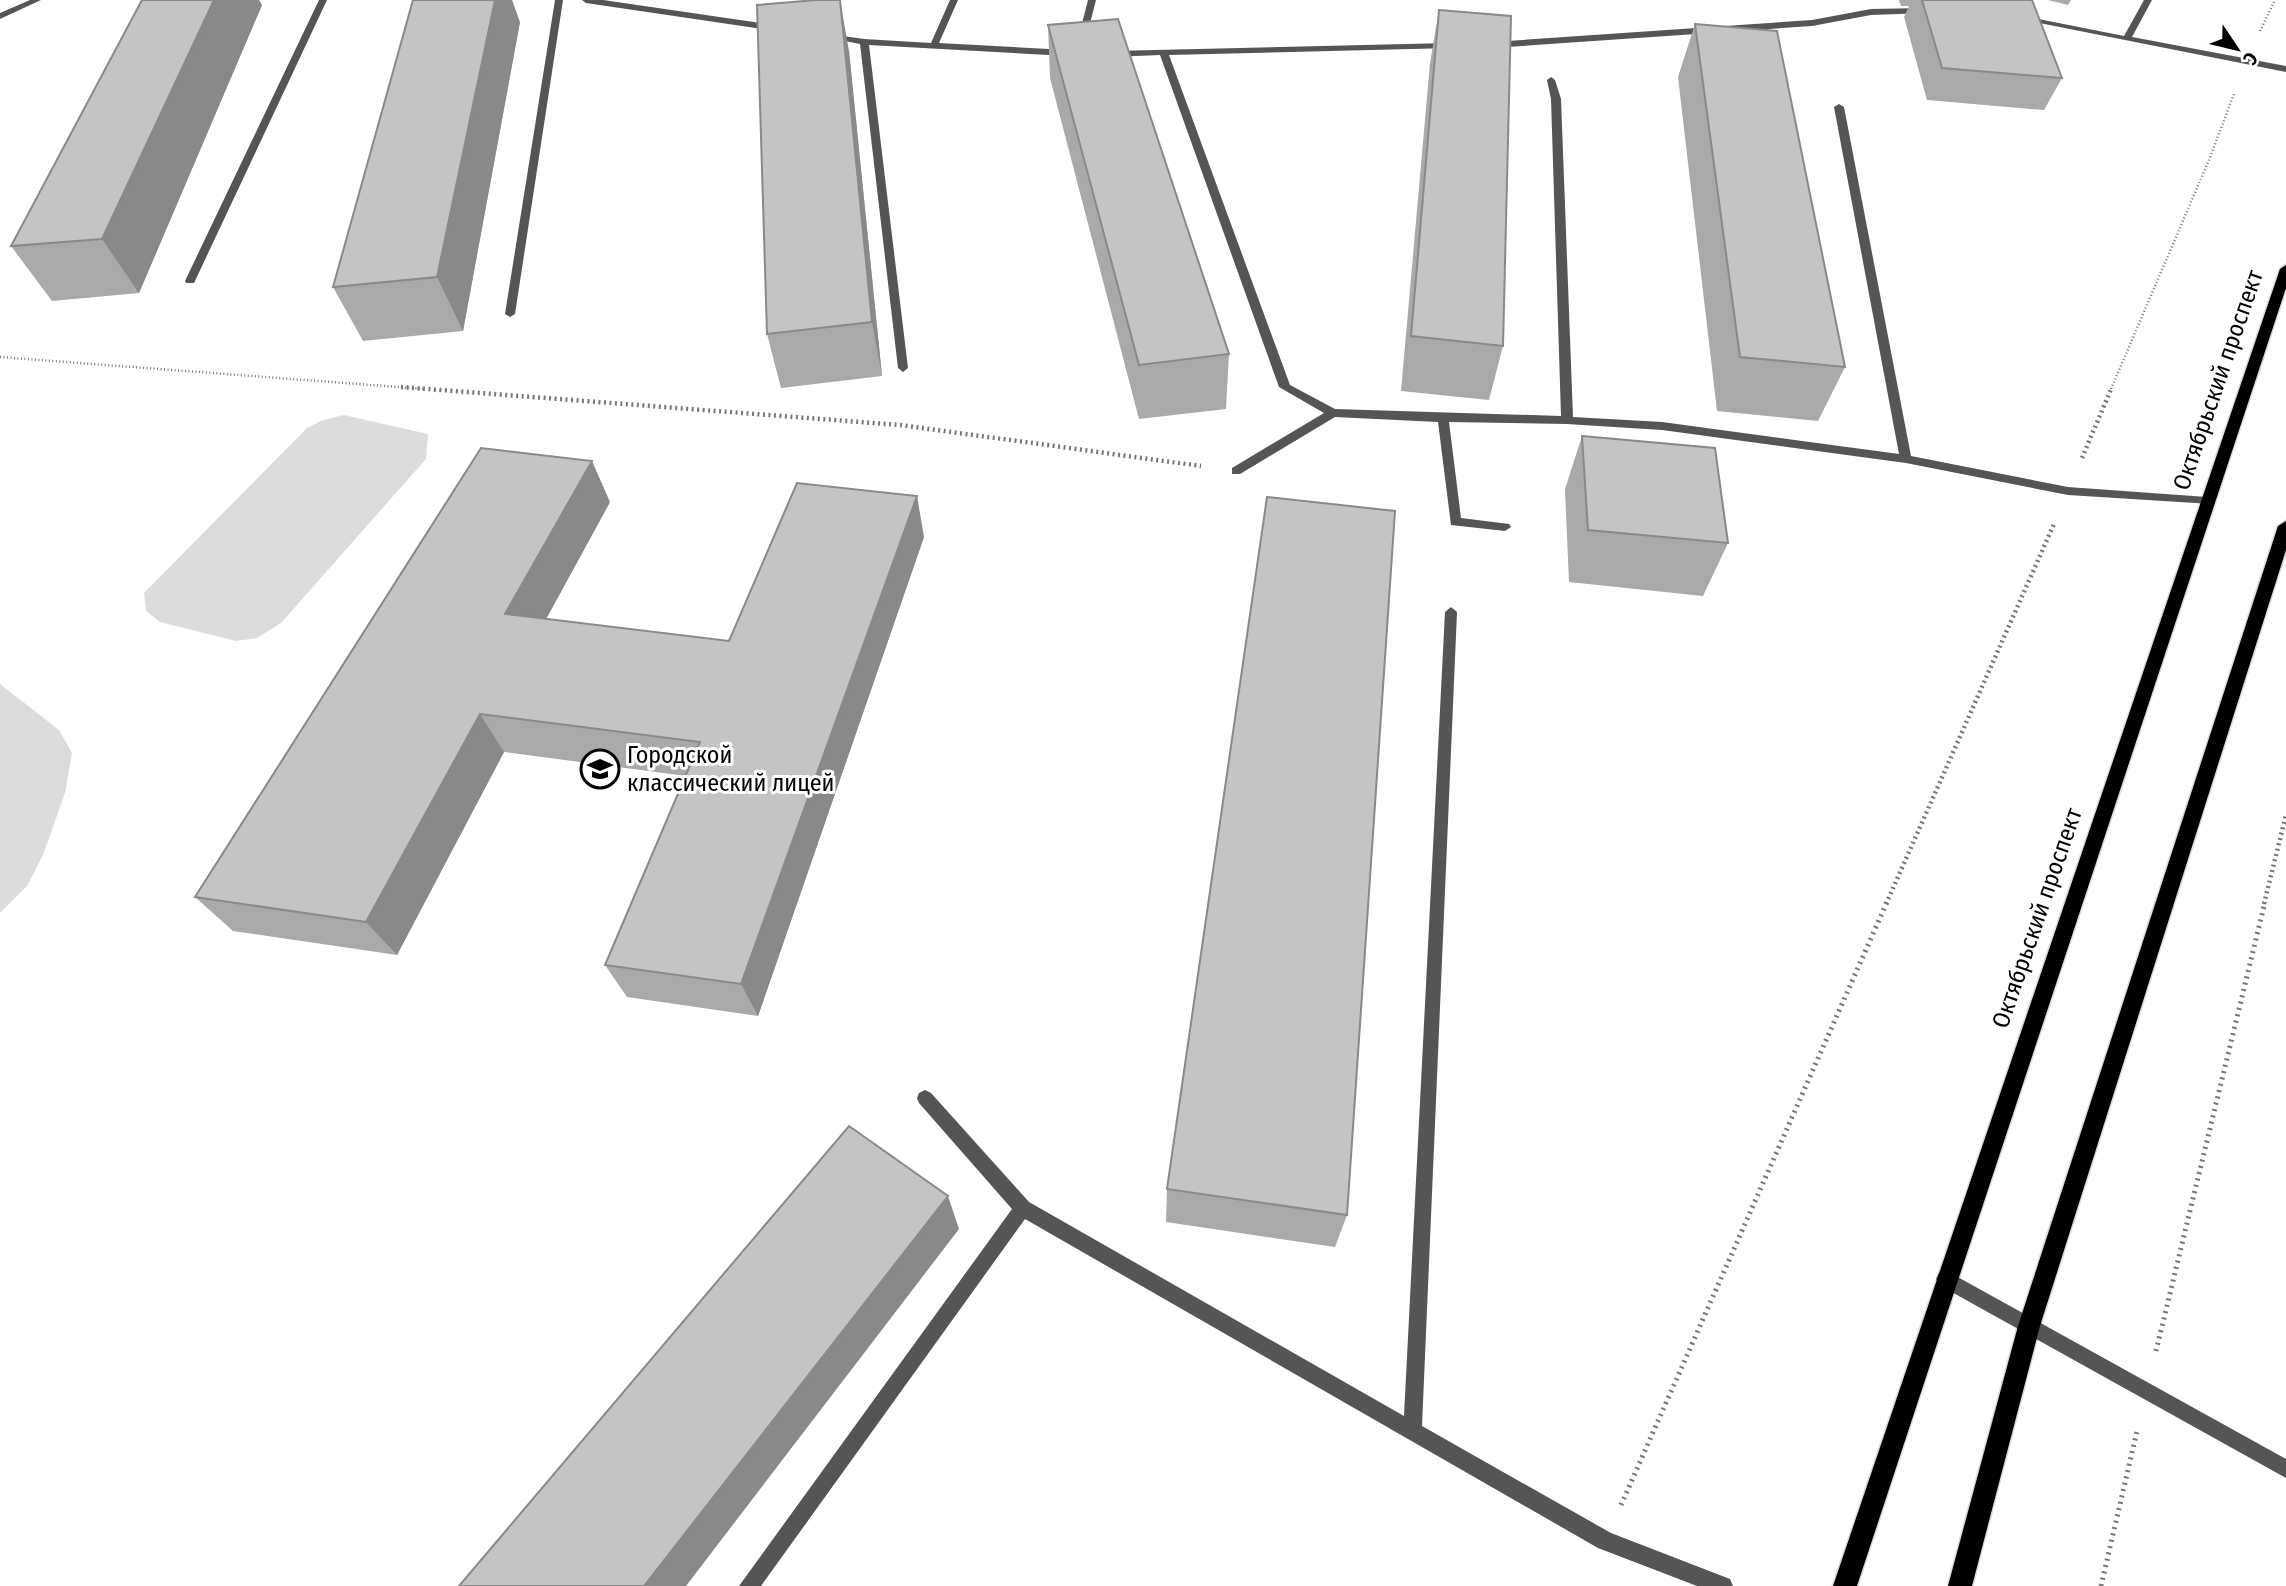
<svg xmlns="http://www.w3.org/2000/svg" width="2286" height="1586" viewBox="0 0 2286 1586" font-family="'Fira Sans Condensed',sans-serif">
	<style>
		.green { fill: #dcdcdc }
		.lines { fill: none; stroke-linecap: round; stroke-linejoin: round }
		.primary-casing { stroke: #dbdbdb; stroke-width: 3 }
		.path-far2 { stroke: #777; stroke-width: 2.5; stroke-dasharray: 1 2.5; stroke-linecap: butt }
		.path-far1 { stroke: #777; stroke-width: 4.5; stroke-dasharray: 2 3.5; stroke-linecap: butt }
		.path { stroke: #777; stroke-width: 5; stroke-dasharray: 2 4.5; stroke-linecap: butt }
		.lane { fill: #555; fill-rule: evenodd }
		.primary { fill: #000; fill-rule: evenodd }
		.wall { fill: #a9a9a9 }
		.shaded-wall { fill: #898989 }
		.building { fill: #c4c4c4; stroke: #898989; stroke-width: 2 }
		.labels { text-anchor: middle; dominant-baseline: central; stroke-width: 6; stroke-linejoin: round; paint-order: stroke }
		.street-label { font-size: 24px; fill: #000; stroke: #fff }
		.poi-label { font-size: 24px; fill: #000; stroke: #fff; text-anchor: start }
	</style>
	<rect width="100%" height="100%" fill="#fff"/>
	<path class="green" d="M344,415L428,434L426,459L281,623L257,638L236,641L160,622L146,611L144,593L307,428L323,420Z
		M0,684L59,730L72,753L65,793L43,855L27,886L0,913Z"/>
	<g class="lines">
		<defs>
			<path id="primary" d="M2286,265V288L1857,1586H1833L2280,269Z
				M2286,521V550L2040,1326L1972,1586H1948L2018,1326L2278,526Z"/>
		</defs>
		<use href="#primary" class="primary-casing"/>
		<path class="path-far2" d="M2260,31L2275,0
			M0,357L424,389
			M2111,389L2209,160L2234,94"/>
		<path class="path-far1" d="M401,387L900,425L1201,466
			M2082,458L2112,387
			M1886,904L2054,524
			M2264,904L2286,815"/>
		<path class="path" d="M2156,1351L2265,902
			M1621,1505L1887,902
			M2101,1586L2137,1431"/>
		<path class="lane" d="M30,0H41L0,19V13Z
			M319,0H327L195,281L194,283H186L185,281Z
			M555,0H563L515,314L510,317L505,314Z
			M582,0H603L775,25L779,28L775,31L586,3Z
			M950,0H958L939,43L1067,50L1071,53L1067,56L869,45L908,368L903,372L898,368L860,44L825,37L829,34L864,39L931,43Z
			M1088,0H1096L1086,39L1082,42L1078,39Z
			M2144,0H2152L2132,37L2286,66V72L2019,19L2023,16L2124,36Z
			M1923,8L1926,9V13L1871,15L1812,26L1493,48L1489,45L1493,42L1812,20L1871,9Z
			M1449,43L1452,44V48L1169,55L1290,385L1335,409L1561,416L1551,99L1547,80L1551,77L1555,80L1561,99L1573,417L1662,422L1899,454L1834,107L1839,104L1844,107L1911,456L2068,487L2207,497L2211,498V504L2068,495L1906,463L1662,430L1567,424L1449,422L1461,518L1509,524L1511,527L1505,531L1451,525L1438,422L1335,417L1240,474H1232V468L1324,413L1279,387L1160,55L1112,57L1108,54L1112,51Z
			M1451,607L1457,612L1422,1426L1611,1533L1730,1579L1733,1586H1697L1598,1548L1025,1219L761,1586H739L1012,1209L919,1103L917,1098L919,1093L925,1090L931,1093L1029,1202L1404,1416L1445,612Z
			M1945,1270L2286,1459V1478L1939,1285L1936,1279L1939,1273Z"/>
		<use href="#primary" class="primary"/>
	</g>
	<path class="wall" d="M1899,0H2032L2062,78L2044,110L1927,100L1904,17L1909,6H1901Z
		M2048,0H2071L2068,5Z
		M262,5L139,293L52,301L11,246Z
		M1439,10L1503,346L1489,400L1401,391L1430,63Z
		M520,22L463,331L363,341L333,287Z
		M1695,24L1845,367L1818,421L1717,411L1678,77Z
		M1048,25L1229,354L1226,409L1139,419L1050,78Z
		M849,51L882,376L781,388L767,334Z
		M1582,436L1728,543L1703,596L1569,582L1565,489Z
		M610,502L546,619L729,641L924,537L758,1016L627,997L605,965L686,776L504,752L397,955L233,931L195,897Z
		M1167,1189L1347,1215L1335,1247L1166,1222Z"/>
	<path class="shaded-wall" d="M214,0H259L262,5L139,293L102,239Z
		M495,0H512L520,22L463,331L437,277Z
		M840,0L849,51L882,376L872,322Z
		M592,461L610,502L527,654L505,614Z
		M917,496L924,537L758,1016L741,984Z
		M480,714L504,752L397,955L366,922Z
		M948,1196L959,1229L686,1586H644Z"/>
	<path class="building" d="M142,0H214L102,239L11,246Z
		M413,0H495L437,277L333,287Z
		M816,0H840L872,322L767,334L757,5Z
		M1922,0H2032L2062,78L1942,68Z
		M1439,10L1511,16L1503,346L1411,336Z
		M1118,19L1229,354L1139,365L1048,25Z
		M1695,24L1777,31L1845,367L1740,357Z
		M1582,436L1715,448L1728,543L1588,530Z
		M481,448L592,461L505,614L729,641L797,483L917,496L741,984L605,965L700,742L480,714L366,922L195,897Z
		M1267,497L1395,511L1347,1215L1167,1189Z
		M849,1126L948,1196L644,1586H459Z"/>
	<defs>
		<symbol id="school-ring" viewBox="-11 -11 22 22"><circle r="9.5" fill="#fff" stroke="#000" stroke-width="1.5"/><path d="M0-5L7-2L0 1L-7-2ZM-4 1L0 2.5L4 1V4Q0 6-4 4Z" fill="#000"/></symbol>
	</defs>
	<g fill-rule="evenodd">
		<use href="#school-ring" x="578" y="747" width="44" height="44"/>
	</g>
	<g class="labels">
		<g class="street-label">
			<text transform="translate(2218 380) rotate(-71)">Октябрьский проспект</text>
			<text transform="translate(2037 918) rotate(-71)">Октябрьский проспект</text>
		</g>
		<g class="poi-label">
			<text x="627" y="755">Городской<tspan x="627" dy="28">классический лицей</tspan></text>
		</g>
	</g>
	<g transform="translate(2237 49) rotate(125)" stroke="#ffffff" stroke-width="5" paint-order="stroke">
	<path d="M0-5L12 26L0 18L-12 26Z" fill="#000000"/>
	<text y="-10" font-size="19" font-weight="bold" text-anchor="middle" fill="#000000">С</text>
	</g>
</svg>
